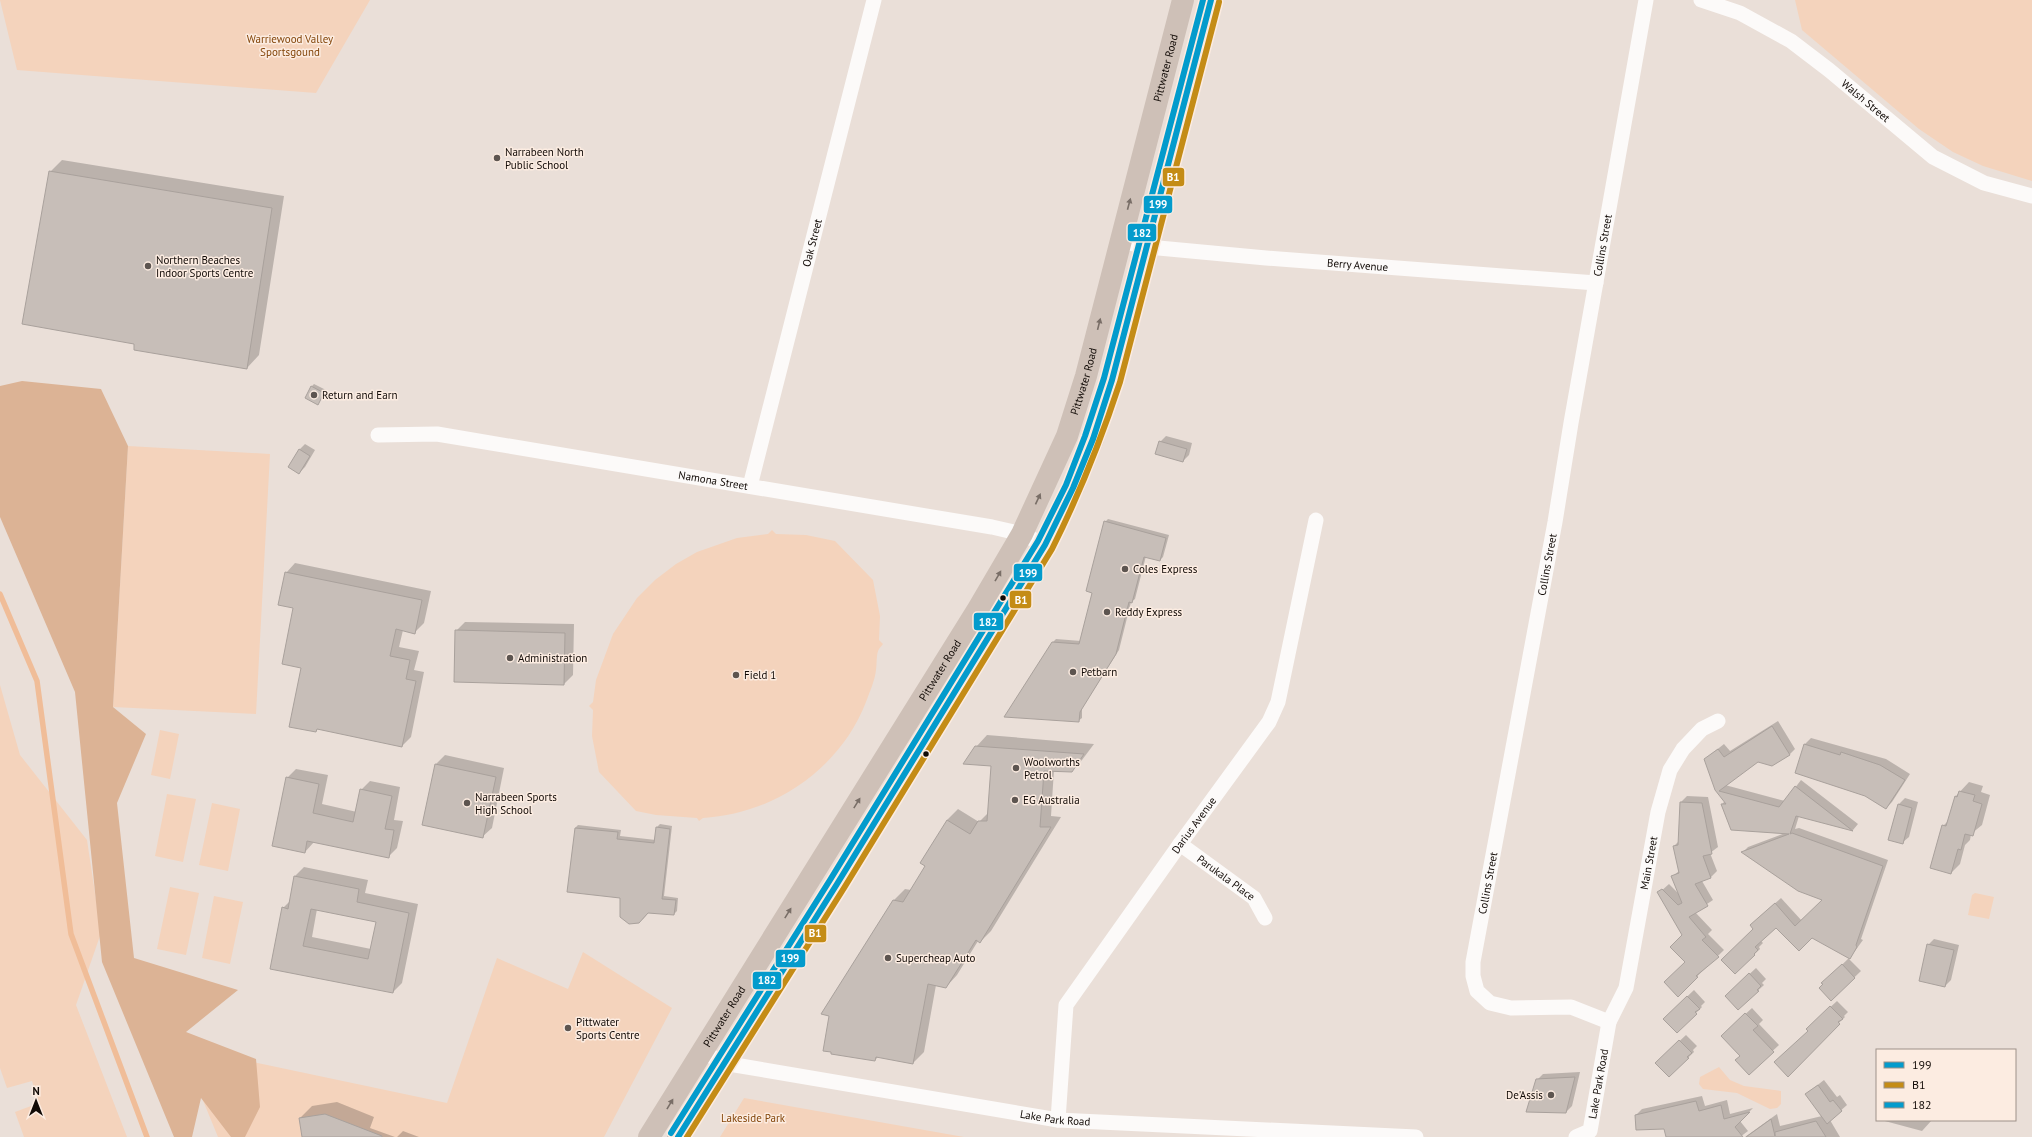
<svg xmlns="http://www.w3.org/2000/svg" width="2032" height="1137" viewBox="0 0 2032 1137" font-family="'PT Sans',sans-serif">
	<style>
		.green { fill: #f4d3bc }
		.forest { fill: #dcb395 }
		.shadow { fill: #0003; fill-rule: evenodd }
		.lines { fill: none; stroke-linecap: round; stroke-linejoin: round }
		.stream { stroke: #f0bd98; stroke-width: 5.5 }
		.building { fill: #c7beb8; stroke: #a9a19c; fill-rule: evenodd }
		.street { stroke: #fcfaf9; stroke-width: 15 }
		.highway { stroke: #cec0b7; stroke-width: 22 }
		.bus-1-casing { stroke: #fcece1; stroke-width: 9 }
		.bus-2-casing { stroke: #fcece1; stroke-width: 9 }
		.bus-3-casing { stroke: #fcece1; stroke-width: 9 }
		.bus-1 { stroke: #039bcc; stroke-width: 6 }
		.bus-2 { stroke: #c48c16; stroke-width: 6 }
		.bus-3 { stroke: #039bcc; stroke-width: 6 }
		.oneway { fill: #796e67 }
		.poi-dot { fill: #5d5550; stroke: #fcece1; stroke-width: 1.5 }
		.bus-dot { fill: #110a06; stroke: #fcece1; stroke-width: 1.5 }
		.labels { text-anchor: middle; dominant-baseline: central; stroke-width: 3; stroke-linejoin: round; paint-order: stroke }
		.park-label { font-size: 11px; fill: #834509; stroke: #fcece1 }
		.street-label { font-size: 11px; fill: #110a06; stroke: #fcece1 }
		.poi-label { font-size: 11px; fill: #110a06; stroke: #fcece1; text-anchor: start }
		.line-badge { stroke: #fcece1; stroke-width: 1.5 }
		.badge-label { font-size: 11px; text-anchor: middle; font-weight: bold; fill: #fff }
	</style>
	<rect width="100%" height="100%" fill="#eadfd8"/>
	<path class="green" d="M0,0H370L316,93L17,70Z
		M1795,0H2032V181L1983,166L1953,152L1919,129L1802,30Z
		M128,446L270,454L256,714L113,707Z
		M772,530L776,534L806,535L835,541L873,580L880,616L879,640L883,644C882,646 880,647 879,649C876,654 877,664 876,670C875,680 870,691 866,702C840,769 774,814 703,818L699,821L697,818L656,815L636,811L599,772L592,736L593,710L589,706L593,702L596,680L613,634L637,598L655,580L676,564L697,552L737,538L768,534Z
		M0,685L20,755L87,840L101,933L76,1005L127,1137H24L15,1112L39,1103L32,1081L7,1088L0,1068Z
		M160,730L179,734L170,779L151,775Z
		M167,794L196,799L183,862L155,856Z
		M212,803L240,809L228,871L199,865Z
		M170,887L199,893L186,955L157,949Z
		M1975,893L1994,897L1989,919L1968,915L1972,895Z
		M214,896L243,902L230,964L202,958Z
		M583,952L672,1008L604,1137H218L181,1047L447,1103L497,958L568,989Z
		M1719,1067L1730,1080L1744,1086L1781,1091V1104L1777,1108L1770,1109L1737,1093L1703,1089L1699,1084L1700,1077Z
		M744,1098L964,1137H720Z"/>
	<path class="forest" d="M22,381L101,389L128,446L113,707L146,734L117,803L134,958L238,990L186,1032L256,1059L260,1107L245,1137H231L201,1098L192,1137H174L102,962L75,692L0,517V386Z"/>
	<path class="shadow" d="M62,160L284,196L259,355L247,368L135,344L50,172Z
		M314,384L326,390L318,404L312,386Z
		M1166,436L1192,443L1189,455L1183,461L1160,442Z
		M305,444L315,450L305,467L299,473V450Z
		M1108,519L1169,535L1163,557L1160,560L1146,556L1135,599L1131,602L1119,650L1082,708V718L1078,721L1053,642L1056,639L1081,641L1094,592L1105,522Z
		M295,563L431,591L424,623L415,632L403,630L399,647L419,651L414,670L424,672L411,737L402,746L318,728L315,731L303,668L295,607L286,573Z
		M465,622L574,624L573,675L564,684L456,631Z
		M1778,721L1795,749L1789,755L1758,760L1725,785L1785,801L1801,780L1858,824L1853,830L1799,816L1795,829L1799,828L1888,860L1861,939L1863,940L1849,959L1861,971L1831,1000L1823,983L1849,958L1812,936L1776,927L1761,941L1763,943L1759,947L1760,949L1735,973L1755,929L1757,919L1781,898L1802,921L1823,900L1743,852L1748,847L1785,833L1731,829L1722,804L1725,801L1716,790L1705,759L1724,744L1730,751Z
		M987,735L1094,744L1082,760L1071,771L1054,770L1051,816L1061,817L991,931L980,942L978,941L957,975L946,987L936,985L924,1052L913,1063L879,1056L875,1060L830,1015L894,900L905,889L911,890L927,866L947,820L958,809L979,822L989,812L992,765L976,747Z
		M1811,738L1886,759L1910,774L1892,802L1886,808L1866,795L1796,773L1805,744Z
		M445,755L504,768L492,828L482,837L436,764Z
		M296,769L328,775L322,804L357,812L361,790L370,781L400,787L394,820L403,821L397,848L388,857L314,842L305,852L287,778Z
		M1969,782L1983,786L1981,792L1990,795L1982,825L1971,834L1970,840L1965,845L1960,864L1951,873L1943,826L1949,820L1955,797Z
		M1687,796L1708,797L1718,847L1710,853L1717,871L1711,877L1702,881L1713,900L1695,912L1712,930L1708,934L1724,950L1678,995L1686,962L1683,935L1659,893L1669,884L1680,895L1673,876L1679,871L1674,846L1679,841L1681,802Z
		M1905,798L1918,802L1909,837L1903,842L1899,804Z
		M660,824L672,826L664,896L678,898L677,911L674,914L649,912L643,919L634,923L624,920L621,916V897L575,828L578,825L621,830L620,836L656,840L657,827Z
		M304,867L368,880L365,893L418,904L402,983L393,992L271,968L283,908L290,901L295,876ZM317,909L377,921L371,949L312,937Z
		M1934,939L1959,945L1951,980L1945,986L1928,945Z
		M1756,968L1766,979L1762,983L1764,985L1738,1009L1726,996Z
		M1694,990L1705,1002L1701,1006L1702,1007L1677,1032L1670,1013Z
		M1837,1001L1848,1012L1844,1016L1845,1017L1812,1049L1809,1030L1813,1023Z
		M1752,1008L1763,1020L1759,1024L1779,1045L1749,1073L1728,1030Z
		M1686,1035L1697,1046L1693,1050L1694,1052L1669,1076L1656,1063Z
		M1580,1072L1572,1106L1566,1112L1537,1080L1543,1074Z
		M1824,1080L1837,1097L1840,1095L1847,1105L1830,1120L1840,1137H1745L1777,1114L1780,1126L1822,1116L1806,1094Z
		M1702,1096L1705,1106L1727,1100L1730,1114L1753,1108L1740,1121L1748,1131L1740,1137H1667L1664,1128L1636,1115L1642,1109Z
		M337,1102L374,1117L370,1128L395,1137H303L300,1118L312,1106Z
		M1881,1120H1932L1922,1131Z
		M403,1131L419,1137H397Z"/>
	<g class="lines">
		<path class="stream" d="M0,594L37,681L71,934L147,1137"/>
	</g>
	<path class="building" d="M49,171L272,208L247,369L134,350V344L22,324Z
		M311,386L324,393L318,405L305,398Z
		M1159,441L1187,449L1183,462L1155,454Z
		M299,449L310,456L299,474L288,467Z
		M1104,521L1166,538L1160,561L1144,557L1132,603L1129,602L1116,654L1080,712L1079,722L1004,717L1052,642L1079,644L1092,593L1086,591Z
		M285,572L422,600L415,634L396,629L390,656L410,660L406,679L416,681L402,747L317,729L316,732L289,727L301,668L282,664L293,608L278,605Z
		M455,630L565,633L564,685L454,682Z
		M1772,726L1790,755L1772,766L1758,762L1719,791L1779,807L1795,786L1853,831L1796,816L1790,834L1792,833L1883,866L1856,945L1857,947L1850,959L1812,938L1799,951L1776,928L1755,947L1758,950L1754,954L1755,955L1735,974L1721,960L1753,929L1750,925L1775,903L1795,926L1822,900L1798,891L1741,852L1789,834L1731,830L1721,804H1726L1715,790L1704,759L1718,749L1724,757Z
		M1804,744L1840,755L1841,752L1880,765L1905,780L1886,809L1865,796L1795,773Z
		M975,746L1084,754L1072,772L1044,771L1040,827H1051L980,943L976,940L946,988L928,984L913,1064L876,1057L875,1061L831,1054V1052L823,1051L829,1016L821,1014L893,900L903,902L925,866L920,863L947,820L970,834L978,821H987L991,766L963,764Z
		M435,764L496,777L483,838L422,825Z
		M286,777L319,784L313,813L353,822L360,789L392,796L385,829L394,830L389,858L307,841L305,853L272,846Z
		M1959,791L1975,795L1973,801L1982,804L1973,836L1965,834L1961,850L1958,849L1951,874L1930,868L1942,825L1946,826L1955,796L1957,797Z
		M1680,802L1702,803L1712,854L1703,856L1711,878L1695,884L1708,906L1689,917L1706,937L1702,940L1719,957L1696,976L1698,977L1678,997L1664,982L1685,962L1670,947L1682,935L1657,892L1662,889L1678,905L1682,903L1671,876L1679,873L1673,846L1678,845Z
		M1898,804L1912,808L1903,844L1888,840Z
		M656,827L670,829L662,899L676,900L674,915L648,913L639,923L629,924L620,917V898L567,892L575,828L618,832L617,839L654,843Z
		M294,876L359,889L357,902L409,913L393,993L270,969L282,907L288,909ZM311,909L376,922L368,959L303,946Z
		M1927,944L1954,950L1945,987L1919,981Z
		M1842,964L1855,978L1831,1001L1819,988L1823,984L1821,983Z
		M1749,973L1761,986L1757,990L1759,991L1738,1010L1725,996Z
		M1687,996L1700,1009L1695,1012L1697,1014L1677,1033L1663,1019Z
		M1830,1006L1843,1019L1838,1022L1840,1024L1788,1077L1774,1062L1808,1031L1806,1029Z
		M1745,1013L1758,1026L1753,1030L1774,1052L1749,1075L1735,1060L1740,1056L1721,1036Z
		M1679,1040L1692,1053L1687,1057L1689,1058L1669,1077L1655,1063Z
		M1575,1077L1566,1113L1526,1112L1536,1079Z
		M1818,1085L1830,1102L1833,1100L1842,1111L1827,1124L1805,1094Z
		M1696,1101L1699,1111L1721,1105L1724,1119L1750,1112L1735,1127L1743,1137H1666L1664,1129L1636,1130L1635,1115Z
		M325,1114L382,1136V1137H302L299,1118Z
		M1771,1119L1775,1136V1132L1816,1121L1826,1137H1746Z"/>
	<g class="lines">
		<g class="street">
			<path id="s1" d="M1701,0L1740,13L1791,41L1829,70L1933,157L1984,183L2032,196"/>
			<path id="s2" d="M1119,241L1148,247L1266,258L1596,283"/>
			<path id="s3" d="M378,435L437,434L992,527L1022,534L1045,545"/>
			<path id="s4" d="M750,486L874,0"/>
			<path id="s5" d="M1180,844L1254,898L1265,918"/>
			<path id="s6" d="M1609,1022L1571,1007L1511,1008L1490,1003L1477,991L1473,976V962L1555,522L1571,423L1646,0"/>
			<path id="s7" d="M702,1051L723,1063L1058,1120L1416,1137"/>
			<path id="s8" d="M1058,1120L1066,1005L1180,844L1269,722L1278,702L1316,520"/>
			<path id="s9" d="M1576,1137L1590,1131L1609,1022L1626,988L1658,812L1670,770L1683,749L1702,729L1718,721"/>
		</g>
		<g class="highway">
			<path id="s10" d="M649,1137L978,609L1022,534L1067,436L1086,376L1183,0"/>
			<path d="M678,1137L837,884L1045,545L1073,488L1093,439L1112,380L1211,0"/>
		</g>
		<defs>
			<path id="bus-1" d="M678,1137L837,884L1045,545L1073,488L1093,439L1112,380L1211,0"/>
			<path id="bus-2" d="M687,1137L844,888L1052,549C1079,495 1101,440 1120,382L1219,2"/>
			<path id="bus-3" d="M671,1133L830,880L1038,541L1066,485L1085,436L1104,378L1203,0"/>
		</defs>
		<use href="#bus-1" class="bus-1-casing"/>
		<use href="#bus-2" class="bus-2-casing"/>
		<use href="#bus-3" class="bus-3-casing"/>
		<use href="#bus-1" class="bus-1"/>
		<use href="#bus-2" class="bus-2"/>
		<use href="#bus-3" class="bus-3"/>
	</g>
	<defs><path id="oneway-solid" d="M-6-.8H1V-3.2L6.5 0L1 3.2V.8H-6Z"/></defs>
	<g class="oneway">
		<use href="#oneway-solid" transform="translate(1129 204) rotate(-75)"/>
		<use href="#oneway-solid" transform="translate(1099 324) rotate(-76)"/>
		<use href="#oneway-solid" transform="translate(1038 499) rotate(-65)"/>
		<use href="#oneway-solid" transform="translate(998 576) rotate(-60)"/>
		<use href="#oneway-solid" transform="translate(857 803) rotate(-58)"/>
		<use href="#oneway-solid" transform="translate(788 913) rotate(-58)"/>
		<use href="#oneway-solid" transform="translate(670 1104) rotate(-59)"/>
	</g>
	<g class="poi-dot">
		<circle cx="497" cy="158" r="4"/>
		<circle cx="148" cy="266" r="4"/>
		<circle cx="314" cy="395" r="4"/>
		<circle cx="1125" cy="569" r="4"/>
		<circle cx="1107" cy="612" r="4"/>
		<circle cx="510" cy="658" r="4"/>
		<circle cx="1073" cy="672" r="4"/>
		<circle cx="736" cy="675" r="4"/>
		<circle cx="1016" cy="768" r="4"/>
		<circle cx="1015" cy="800" r="4"/>
		<circle cx="467" cy="803" r="4"/>
		<circle cx="888" cy="958" r="4"/>
		<circle cx="568" cy="1028" r="4"/>
		<circle cx="1551" cy="1095" r="4"/>
	</g>
	<g class="bus-dot">
		<circle cx="1003" cy="598" r="3.5"/>
		<circle cx="926" cy="754" r="3.5"/>
	</g>
	<g class="labels">
		<g class="park-label">
			<text x="290" y="39">Warriewood Valley<tspan x="290" dy="13">Sportsgound</tspan></text>
			<text x="753" y="1118">Lakeside Park</text>
		</g>
		<g class="street-label">
			<text stroke="none"><textPath href="#s10" startOffset="1198">Pittwater Road</textPath></text>
			<text stroke="none"><textPath href="#s1" startOffset="195">Walsh Street</textPath></text>
			<text stroke="none"><textPath href="#s4" startOffset="251">Oak Street</textPath></text>
			<text stroke="none"><textPath href="#s6" startOffset="898">Collins Street</textPath></text>
			<text stroke="none"><textPath href="#s2" startOffset="240">Berry Avenue</textPath></text>
			<text stroke="none"><textPath href="#s10" startOffset="874">Pittwater Road</textPath></text>
			<text stroke="none"><textPath href="#s3" startOffset="339">Namona Street</textPath></text>
			<text stroke="none"><textPath href="#s6" startOffset="574">Collins Street</textPath></text>
			<text stroke="none"><textPath href="#s10" startOffset="550">Pittwater Road</textPath></text>
			<text stroke="none"><textPath href="#s8" startOffset="336">Darius Avenue</textPath></text>
			<text stroke="none"><textPath href="#s9" startOffset="291">Main Street</textPath></text>
			<text stroke="none"><textPath href="#s5" startOffset="57">Parukala Place</textPath></text>
			<text stroke="none"><textPath href="#s6" startOffset="250">Collins Street</textPath></text>
			<text stroke="none"><textPath href="#s10" startOffset="142">Pittwater Road</textPath></text>
			<text stroke="none"><textPath href="#s9" startOffset="63">Lake Park Road</textPath></text>
			<text stroke="none"><textPath href="#s7" startOffset="361">Lake Park Road</textPath></text>
		</g>
		<g class="poi-label">
			<text x="505" y="152">Narrabeen North<tspan x="505" dy="13">Public School</tspan></text>
			<text x="156" y="260">Northern Beaches<tspan x="156" dy="13">Indoor Sports Centre</tspan></text>
			<text x="322" y="395">Return and Earn</text>
			<text x="1133" y="569">Coles Express</text>
			<text x="1115" y="612">Reddy Express</text>
			<text x="518" y="658">Administration</text>
			<text x="1081" y="672">Petbarn</text>
			<text x="744" y="675">Field 1</text>
			<text x="1024" y="762">Woolworths<tspan x="1024" dy="13">Petrol</tspan></text>
			<text x="475" y="797">Narrabeen Sports<tspan x="475" dy="13">High School</tspan></text>
			<text x="1023" y="800">EG Australia</text>
			<text x="896" y="958">Supercheap Auto</text>
			<text x="576" y="1022">Pittwater<tspan x="576" dy="13">Sports Centre</tspan></text>
			<text x="1543" y="1095" text-anchor="end">De'Assis</text>
		</g>
	</g>
	<g class="line-badge">
		<rect x="1162" y="167" width="23" height="20" rx="4" fill="#c48c16"/>
		<rect x="1143" y="195" width="30" height="19" rx="4" fill="#039bcc"/>
		<rect x="1127" y="223" width="30" height="19" rx="4" fill="#039bcc"/>
		<rect x="1013" y="563" width="30" height="19" rx="4" fill="#039bcc"/>
		<rect x="1009" y="590" width="23" height="19" rx="4" fill="#c48c16"/>
		<rect x="973" y="612" width="31" height="19" rx="4" fill="#039bcc"/>
		<rect x="804" y="924" width="23" height="19" rx="4" fill="#c48c16"/>
		<rect x="775" y="949" width="31" height="19" rx="4" fill="#039bcc"/>
		<rect x="752" y="971" width="30" height="19" rx="4" fill="#039bcc"/>
	</g>
	<g class="badge-label">
		<text x="1173" y="181">B1</text>
		<text x="1158" y="208">199</text>
		<text x="1142" y="237">182</text>
		<text x="1028" y="577">199</text>
		<text x="1021" y="604">B1</text>
		<text x="988" y="626">182</text>
		<text x="815" y="937">B1</text>
		<text x="790" y="962">199</text>
		<text x="767" y="984">182</text>
	</g>
	<rect x="1876" y="1049" width="140" height="72" fill="#fcece1" stroke="#9e9289"/>
	<rect x="1884" y="1062" width="20" height="6" fill="#039bcc" stroke="#9e9289"/>
	<text x="1912" y="1069" font-size="12" fill="#110a06">199</text>
	<rect x="1884" y="1082" width="20" height="6" fill="#c48c16" stroke="#9e9289"/>
	<text x="1912" y="1089" font-size="12" fill="#110a06">B1</text>
	<rect x="1884" y="1102" width="20" height="6" fill="#039bcc" stroke="#9e9289"/>
	<text x="1912" y="1109" font-size="12" fill="#110a06">182</text>
	<g transform="translate(36 1101)" stroke="#fcece1" stroke-width="3" paint-order="stroke">
	<path d="M0-3L7 15L0 10L-7 15Z" fill="#110a06"/>
	<text y="-6" font-size="11" font-weight="bold" text-anchor="middle" fill="#110a06">N</text>
	</g>
</svg>
